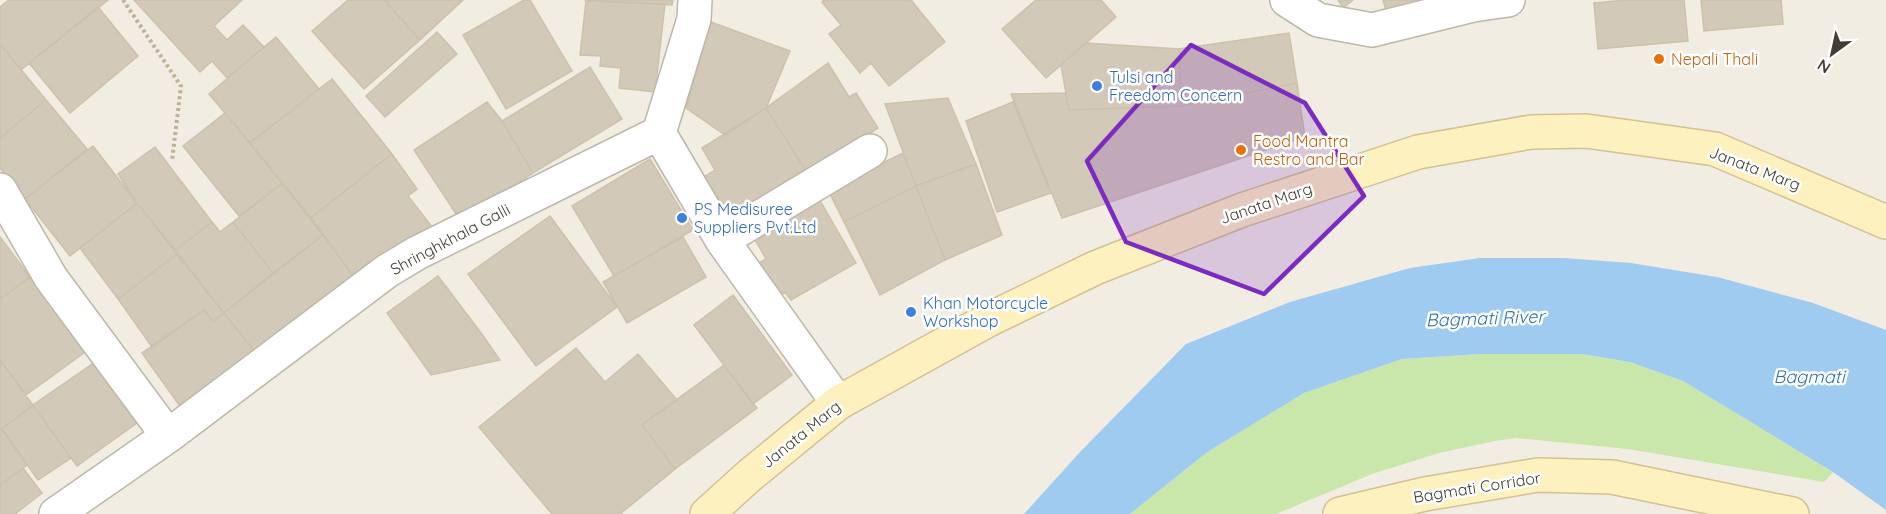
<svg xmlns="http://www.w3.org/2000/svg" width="1886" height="514" viewBox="0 0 1886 514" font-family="Quicksand,sans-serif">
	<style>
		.green { fill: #c9e6ab }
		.water { fill: #9ecbef }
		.building { fill: #d3c9b8; stroke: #cdc1ac; stroke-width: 1.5 }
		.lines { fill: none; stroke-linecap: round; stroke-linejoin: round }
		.street-casing { stroke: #bfb8a9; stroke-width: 36 }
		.secondary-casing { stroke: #d2c292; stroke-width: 36 }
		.path { stroke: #beb197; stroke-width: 4; stroke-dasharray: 3 3; stroke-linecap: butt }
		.street { stroke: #fff; stroke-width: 33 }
		.secondary { stroke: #fef1c0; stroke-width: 33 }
		.marked { fill: #7b2cbf; fill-opacity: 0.2; stroke: #7b2cbf; stroke-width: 4.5; stroke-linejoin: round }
		.food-dot { fill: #e8710a; stroke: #fff; stroke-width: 2 }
		.shop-dot { fill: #3f7fe0; stroke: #fff; stroke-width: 2 }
		.labels { text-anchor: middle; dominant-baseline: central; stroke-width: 5; stroke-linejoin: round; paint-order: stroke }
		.food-label { font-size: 16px; fill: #c56008; stroke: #fff; text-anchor: start }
		.shop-label { font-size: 16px; fill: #366cbe; stroke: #fff; text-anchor: start }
		.street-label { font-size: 16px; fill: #433d33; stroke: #fff }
		.water-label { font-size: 18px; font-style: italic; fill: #2e73ad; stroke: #fff }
	</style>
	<rect width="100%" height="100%" fill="#f1ede3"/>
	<path class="green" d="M1482,354H1582L1630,362L1683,381L1833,472L1824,482L1628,449L1516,438L1495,441L1439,453L1372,474L1276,514H1130L1206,453L1304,393L1402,359Z"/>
	<path class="water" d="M1480,258H1564L1631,263L1717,277L1813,303L1886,330V510L1833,472L1683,381L1630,362L1582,354H1482L1402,359L1304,393L1206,453L1130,514H1024L1080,452L1186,344L1290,302L1410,268Z"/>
	<path class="building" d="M9,0H108L21,70L0,44V7Z
		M134,0H242L214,26L227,40L243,25L264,47L227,78L212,61L200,72Z
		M348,0H384L420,40L364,89L312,31Z
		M384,0H463L420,40Z
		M524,0H530L572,71L506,109L463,35Z
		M584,0H673L672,5Z
		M824,0H911L945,42L889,86L871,63L860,73L829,34L841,25L822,2Z
		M1036,0H1101L1116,17L1046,78L1002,29Z
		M1338,0H1353L1343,8Z
		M1383,0H1438L1388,17Z
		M1627,0H1684L1688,41L1598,49L1594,3Z
		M1701,0H1781L1783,24L1704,31Z
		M586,1L665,4L655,92L619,88L621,68L600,66L601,56L580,55Z
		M98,7L138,56L70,113L29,63Z
		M711,22L790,51L766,108L725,135L686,108Z
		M437,32L457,54L385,117L366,96Z
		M1289,33L1297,83L1181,106L1179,49Z
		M276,37L319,89L250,143L209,94Z
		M1085,43L1179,49L1181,106L1069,110L1061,65Z
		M0,44L46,100L0,138Z
		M828,63L849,97L856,93L878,128L808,174L766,108Z
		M590,67L622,119L533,173L502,121Z
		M332,79L392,154L311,218L250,143Z
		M1297,83L1305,137L1062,218L1011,94L1066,93L1069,110L1181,106Z
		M948,98L976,164L916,186L885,104Z
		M46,100L87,149L25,199L0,168V138Z
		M487,102L502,121L533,173L460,220L414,150Z
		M1013,102L1051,193L997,212L966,121Z
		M766,108L808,174L732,222L704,177L715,170L702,148Z
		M225,113L282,183L239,216L183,146Z
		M93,146L137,203L70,256L25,199Z
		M155,147L212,222L175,250L137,203L118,174Z
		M903,153L916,186L844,222L828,190Z
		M392,154L417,189L408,196L436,232L357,281L311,218Z
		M650,159L693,230L614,276L572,206Z
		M976,164L1002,235L945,260L916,186Z
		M282,183L323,235L273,273L233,222Z
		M916,186L945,260L880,295L844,222Z
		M818,197L856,263L791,300L785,292L768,301L748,269L766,259L752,234Z
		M137,203L177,254L118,299L80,248Z
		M550,216L617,307L536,366L468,274Z
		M212,222L220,232L233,222L273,273L224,313L175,250Z
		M323,235L357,281L260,358L224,313Z
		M0,237L30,277L0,299Z
		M683,237L706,277L627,323L603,282Z
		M177,254L224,313L213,321L204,310L152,347L118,299Z
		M438,276L484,337L500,360L431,375L387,313Z
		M30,277L85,352L26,395L0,360V299Z
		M733,295L792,375L753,404L694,325Z
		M204,310L213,321L224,313L260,358L184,412L142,353Z
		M576,348L605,382L638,354L677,400L642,425L675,469L620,514H552L479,427Z
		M0,360L33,405L2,429L0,427Z
		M98,360L141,420L77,466L33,405Z
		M724,365L757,408L675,469L642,425Z
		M33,405L71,458L38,480L2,429Z
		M0,427L27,465L0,485Z
		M23,468L42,493L15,514H0V485Z"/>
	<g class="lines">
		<defs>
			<path id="street" d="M1287,0L1318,20L1372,30L1473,5L1508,0
				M659,133L722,240L838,403
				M0,190L51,278L168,436
				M722,240L870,151
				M56,514L168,436L387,271L417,253L659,133L694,19L695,0"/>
			<path id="secondary" d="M707,514L749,476L838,403L988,320L1095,268L1242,210L1418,152L1531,132L1586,131L1651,140L1715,149L1886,222
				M1340,514L1425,494L1538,475L1612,477L1792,514"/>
		</defs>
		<use href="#street" class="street-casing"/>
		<use href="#secondary" class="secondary-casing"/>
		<path class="path" d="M123,0L181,86L172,161"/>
		<use href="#street" class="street"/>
		<use href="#secondary" class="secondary"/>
	</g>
	<path class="marked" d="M1191,45L1305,103L1364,196L1264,294L1126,242L1087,161Z"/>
	<g class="food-dot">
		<circle cx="1659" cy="59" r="6"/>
		<circle cx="1241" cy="150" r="6"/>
	</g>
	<g class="shop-dot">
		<circle cx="1097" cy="86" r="6"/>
		<circle cx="682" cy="218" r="6"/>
		<circle cx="911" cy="312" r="6"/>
	</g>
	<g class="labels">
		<g class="food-label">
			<text x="1671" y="59">Nepali Thali</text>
			<text x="1253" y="141">Food Mantra<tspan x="1253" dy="18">Restro and Bar</tspan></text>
		</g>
		<g class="shop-label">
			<text x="1109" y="77">Tulsi and<tspan x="1109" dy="18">Freedom Concern</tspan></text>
			<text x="694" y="209">PS Medisuree<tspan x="694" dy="18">Suppliers Pvt.Ltd</tspan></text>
			<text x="923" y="303">Khan Motorcycle<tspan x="923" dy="18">Workshop</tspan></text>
		</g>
		<g class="street-label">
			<text transform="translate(1755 168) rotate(21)">Janata Marg</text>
			<text transform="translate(1266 203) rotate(-19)">Janata Marg</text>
			<text transform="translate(450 239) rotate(-28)">Shringhkhala Galli</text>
			<text transform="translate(801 434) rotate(-39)">Janata Marg</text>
			<text transform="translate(1477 487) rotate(-9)">Bagmati Corridor</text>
		</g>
		<g class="water-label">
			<text transform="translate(1485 318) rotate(-2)">Bagmati River</text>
			<text x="1809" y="376">Bagmati</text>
		</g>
	</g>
	<g transform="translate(1832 54) rotate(213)" stroke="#ffffff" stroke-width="4.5" paint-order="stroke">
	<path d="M0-4.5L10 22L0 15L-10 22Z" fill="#433d33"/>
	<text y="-9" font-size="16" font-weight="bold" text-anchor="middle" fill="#433d33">N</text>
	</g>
</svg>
